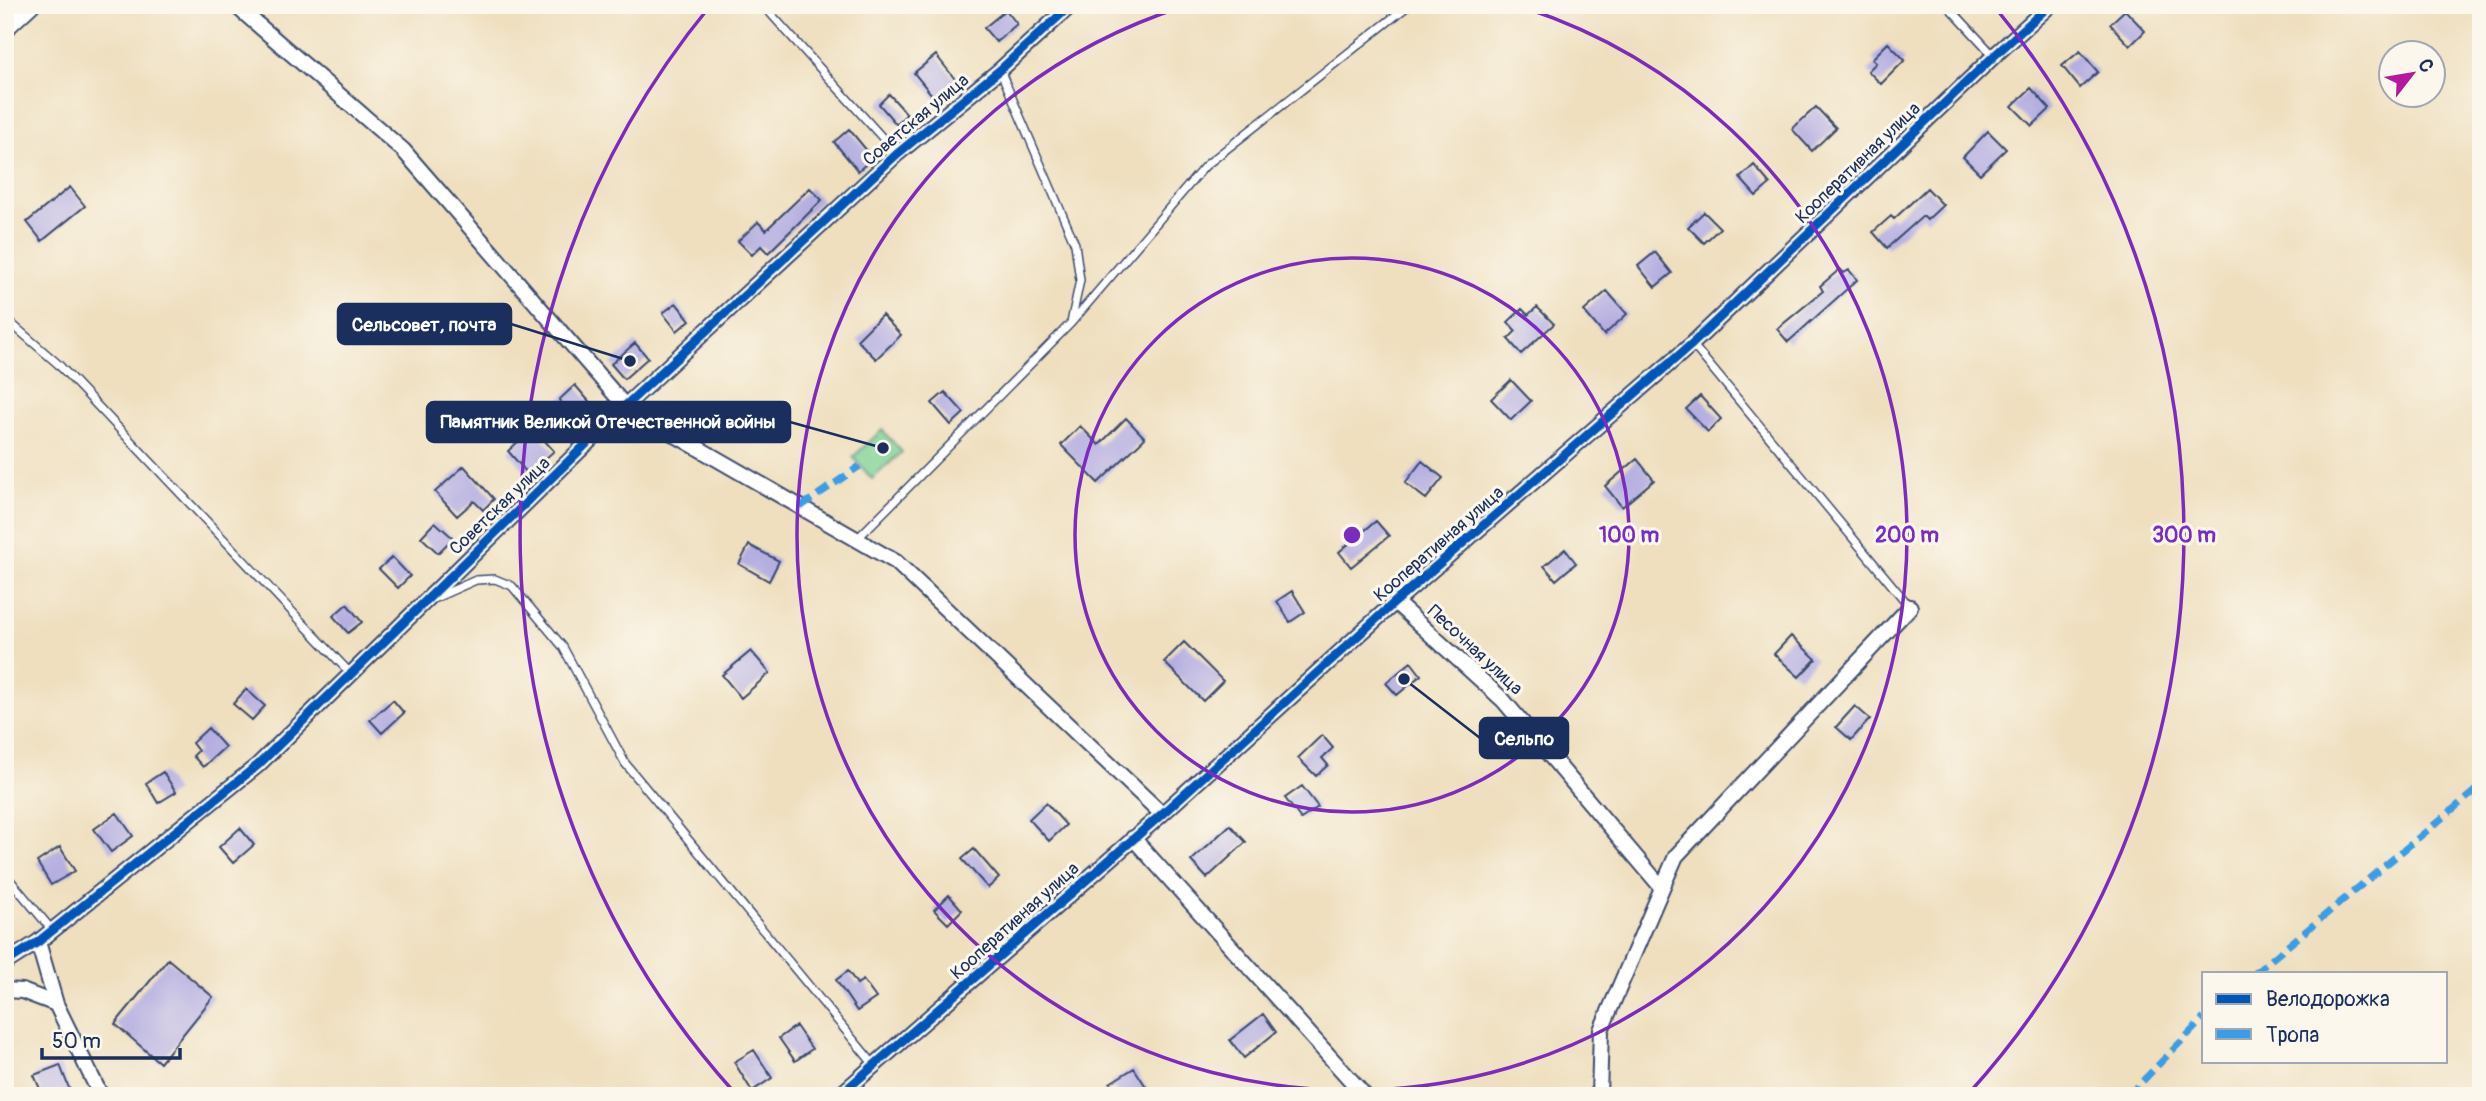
<svg xmlns="http://www.w3.org/2000/svg" width="2486" height="1101" viewBox="0 0 2486 1101" font-family="Pangolin,sans-serif">
	<style>
		.green { fill: #7bcf92; stroke: #4b7f78; stroke-width: 2 }
		.building { fill: #b5afe1 }
		.lines { fill: none; stroke-linecap: round; stroke-linejoin: round }
		.service-casing { stroke: #3b496d; stroke-width: 10 }
		.minor-casing { stroke: #3b496d; stroke-width: 18 }
		.service { stroke: #fff; stroke-width: 7 }
		.minor { stroke: #fff; stroke-width: 14 }
		.quiet { stroke: #3b9de6; stroke-width: 7; stroke-dasharray: 14 7; stroke-linecap: butt }
		.cycleway-casing { stroke: #fbf7ec; stroke-width: 13 }
		.cycleway { stroke: #0057b8; stroke-width: 9 }
		.ring { fill: none; stroke: #7b2cbf; stroke-width: 3.5 }
		.labels { text-anchor: middle; dominant-baseline: central; stroke-width: 6; stroke-linejoin: round; paint-order: stroke }
		.street-label { font-size: 18px; fill: #1b2f5e; stroke: #fbf7ec }
		.centre { fill: #7b2cbf; stroke: #fbf7ec; stroke-width: 3.5 }
		.ring-label { font-size: 21px; text-anchor: middle; font-weight: bold; fill: #7b2cbf; stroke: #fbf7ec; stroke-width: 6; stroke-linejoin: round; paint-order: stroke }
		.leader { fill: none; stroke: #1b2f5e; stroke-width: 2.5 }
		.callout-dot { fill: #1b2f5e; stroke: #fbf7ec; stroke-width: 2.5 }
		.callout { fill: #1b2f5e; stroke: #1b2f5e; stroke-width: 2.5 }
		.callout-label { font-size: 19px; text-anchor: middle; font-weight: bold; fill: #fff }
	</style>
	<rect width="100%" height="100%" fill="#fbf7ec"/>
	<filter id="ink" filterUnits="userSpaceOnUse"><feTurbulence type="fractalNoise" baseFrequency=".0143" numOctaves="2"/><feDisplacementMap in="SourceGraphic" scale="14" xChannelSelector="R" yChannelSelector="G"/><feConvolveMatrix kernelMatrix="1 2 1 2 8 2 1 2 1" color-interpolation-filters="sRGB"/></filter>
	<filter id="wash" filterUnits="userSpaceOnUse"><feTurbulence type="fractalNoise" baseFrequency=".00686" numOctaves="4" result="noise"/><feDisplacementMap in="SourceGraphic" scale="28" xChannelSelector="R" yChannelSelector="G"/><feGaussianBlur stdDeviation="1.57" result="paint"/><feColorMatrix in="noise" values="0 0 0 0 0 0 0 0 0 0 0 0 0 0 0 0 0 1.4 0 .05"/><feComposite in="paint" operator="in"/></filter>
	<g filter="url(#wash)">
		<rect width="100%" height="100%" fill="#efdfbf"/>
		<path class="green" d="M882,430L902,452L872,479L853,457Z"/>
		<g id="blocks">
			<path class="building" d="M1006,10L1017,24L996,42L984,28Z
				M2125,10L2145,31L2130,46L2110,24Z
				M1888,43L1905,60L1881,84L1868,71L1876,63L1872,59Z
				M2080,51L2098,72L2080,88L2062,66Z
				M936,55L958,83L936,100L914,73Z
				M2031,88L2050,109L2032,126L2012,106Z
				M889,94L907,114L896,124L879,104Z
				M1816,107L1836,128L1812,151L1792,129Z
				M849,129L873,158L858,171L834,142Z
				M1988,131L2006,149L1980,174L1963,157Z
				M1754,165L1770,184L1756,196L1740,178Z
				M70,187L85,206L42,241L27,222Z
				M810,188L822,200L768,253L761,246L752,255L738,241L758,222L766,230Z
				M1927,188L1943,205L1927,220L1923,216L1887,248L1873,232L1891,216L1894,219Z
				M1704,212L1720,228L1704,243L1688,227Z
				M1655,252L1672,273L1655,287L1638,266Z
				M1840,269L1844,273L1849,270L1857,280L1788,342L1777,329L1823,291L1820,286Z
				M1607,291L1627,314L1604,335L1584,311Z
				M676,303L690,320L677,331L663,313Z
				M1537,307L1554,324L1521,354L1508,339L1516,331L1508,322L1522,309L1528,315Z
				M882,315L901,335L876,359L857,340Z
				M635,343L648,358L624,379L611,364Z
				M1511,380L1531,401L1511,420L1491,399Z
				M575,385L593,406L577,420L559,400Z
				M945,392L964,413L951,425L932,403Z
				M1700,396L1721,419L1708,432L1686,409Z
				M1126,418L1145,438L1098,483L1061,445L1080,426L1099,445Z
				M533,428L554,451L528,474L508,451Z
				M1637,459L1654,480L1622,507L1605,486Z
				M1422,461L1443,478L1426,499L1405,483Z
				M464,466L494,499L483,510L474,501L457,516L435,492Z
				M1376,521L1389,536L1351,567L1339,552Z
				M435,522L453,538L438,553L421,537Z
				M749,545L779,561L769,581L739,564Z
				M1565,549L1576,563L1556,580L1544,566Z
				M392,557L410,576L398,588L379,569Z
				M1292,591L1305,612L1290,622L1277,601Z
				M347,604L362,622L348,633L333,616Z
				M1791,636L1816,659L1799,677L1774,654Z
				M1184,642L1223,681L1203,701L1164,662Z
				M751,651L770,673L741,698L722,675Z
				M1411,662L1421,675L1397,695L1386,683Z
				M246,689L265,706L252,720L233,704Z
				M393,700L404,713L382,733L370,720Z
				M1855,706L1870,719L1851,740L1836,727Z
				M208,728L225,747L203,767L193,756L198,751L192,743Z
				M1322,735L1333,748L1322,758L1328,765L1316,776L1298,758Z
				M163,772L176,792L158,803L146,783Z
				M1302,786L1318,807L1301,819L1285,798Z
				M1046,803L1066,825L1049,841L1029,819Z
				M117,813L133,836L111,852L94,829Z
				M1230,825L1246,842L1207,878L1191,861Z
				M240,828L254,845L233,863L219,847Z
				M60,847L75,871L51,885L37,862Z
				M974,849L999,878L988,888L962,859Z
				M949,895L962,910L948,924L934,910Z
				M168,959L213,997L160,1063L115,1024Z
				M848,971L857,984L863,980L876,998L857,1011L836,980Z
				M1263,1014L1276,1032L1244,1058L1230,1040Z
				M796,1026L812,1049L795,1061L779,1038Z
				M754,1050L772,1078L752,1091L734,1062Z
				M60,1065L72,1096H43L34,1075Z
				M1134,1068L1152,1096H1119L1110,1083Z"/>
		</g>
	</g>
	<g filter="url(#ink)">
		<use href="#blocks" fill-opacity="0" stroke="#3b496d" stroke-width="2"/>
		<g class="lines">
			<defs>
				<path id="service" d="M763,5L897,154
					M1947,5L1994,56
					M5,318L58,364L351,674
					M1071,323L1205,166L1409,5
					M1692,344L1910,607
					M857,539L1071,323L1080,280L1075,244L1000,70
					M433,599L476,580L495,579L512,586L563,647L625,763L875,1066
					M5,874L52,930"/>
				<path id="minor" d="M235,5L403,150L625,406L896,562L1162,814
					M5,30L32,5
					M1395,602L1503,700L1662,888L1601,1030L1599,1096
					M1133,838L1365,1096
					M1662,888L1676,856L1910,607
					M38,942L56,1004
					M5,963L38,942L258,765L625,406L897,154L1000,70L1071,5
					M5,990L22,991L56,1004L101,1096
					M839,1096L1162,814L1395,602L1692,344L1994,56L2050,5"/>
			</defs>
			<use href="#service" class="service-casing"/>
			<use href="#minor" class="minor-casing"/>
			<use href="#service" class="service"/>
			<use href="#minor" class="minor"/>
			<path class="quiet" d="M800,507L860,466
				M2255,973L2481,786
				M2128,1096L2204,1018"/>
			<defs>
				<path id="cycleway" d="M5,963L38,942L258,765L625,406L897,154L1000,70L1071,5
					M839,1096L1162,814L1395,602L1692,344L1994,56L2050,5"/>
			</defs>
			<use href="#cycleway" class="cycleway-casing"/>
			<use href="#cycleway" class="cycleway"/>
		</g>
	</g>
	<g class="ring">
		<circle cx="1352" cy="535" r="277"/>
		<path d="M1519 6A555 555 0 1 1 1185 6"/>
		<path d="M734 1092A832 832 0 0 1 710 6M1994 6A832 832 0 0 1 1970 1092"/>
	</g>
	<g class="labels">
		<g class="street-label">
			<text transform="translate(916 120) rotate(-40)">Советская улица</text>
			<text transform="translate(1858 163) rotate(-44)">Кооперативная улица</text>
			<text transform="translate(500 506) rotate(-44)">Советская улица</text>
			<text transform="translate(1439 544) rotate(-41)">Кооперативная улица</text>
			<text transform="translate(1475 650) rotate(43)">Песочная улица</text>
			<text transform="translate(1015 921) rotate(-42)">Кооперативная улица</text>
		</g>
	</g>
	<circle cx="1352" cy="535" r="10" class="centre"/>
	<g class="ring-label">
		<text x="1629" y="542">100 m</text>
		<text x="1907" y="542">200 m</text>
		<text x="2184" y="542">300 m</text>
	</g>
	<path class="leader" d="M630 361L511 324M883 448L790 422M1404 679L1480 738"/>
	<g class="callout-dot">
		<circle cx="630" cy="361" r="7"/>
		<circle cx="883" cy="448" r="7"/>
		<circle cx="1404" cy="679" r="7"/>
	</g>
	<g class="callout">
		<rect x="338" y="304" width="173" height="40" rx="7"/>
		<rect x="427" y="402" width="363" height="40" rx="7"/>
		<rect x="1480" y="718" width="88" height="40" rx="7"/>
	</g>
	<g class="callout-label">
		<text x="424" y="331">Сельсовет, почта</text>
		<text x="608" y="428">Памятник Великой Отечественной войны</text>
		<text x="1524" y="745">Сельпо</text>
	</g>
	<rect width="2486" height="1101" fill="none" stroke="#fbf7ec" stroke-width="28"/>
	<rect x="2202" y="972" width="245" height="91" fill="#fbf7ec" stroke="#a1a7b3" stroke-width="2"/>
	<rect x="2216" y="994" width="35" height="10" fill="#0057b8" stroke="#a1a7b3" stroke-width="2"/>
	<text x="2266" y="1006" font-size="21" fill="#1b2f5e">Велодорожка</text>
	<rect x="2216" y="1029" width="35" height="10" fill="#3b9de6" stroke="#a1a7b3" stroke-width="2"/>
	<text x="2266" y="1042" font-size="21" fill="#1b2f5e">Тропа</text>
	<g transform="translate(2412 74) rotate(59)"><circle r="33" fill="#fbf7ec" stroke="#a1a7b3" stroke-width="2"/>
	<path d="M0-5L12 26L0 18L-12 26Z" fill="#b5179e"/>
	<text y="-10" font-size="19" font-weight="bold" text-anchor="middle" fill="#1b2f5e">С</text>
	</g>
	<path d="M42 1048v10h138v-10" fill="none" stroke="#1b2f5e" stroke-width="3.5"/>
	<text x="52" y="1048" font-size="21" fill="#1b2f5e" stroke="#fbf7ec" stroke-width="5" paint-order="stroke">50 m</text>
</svg>
